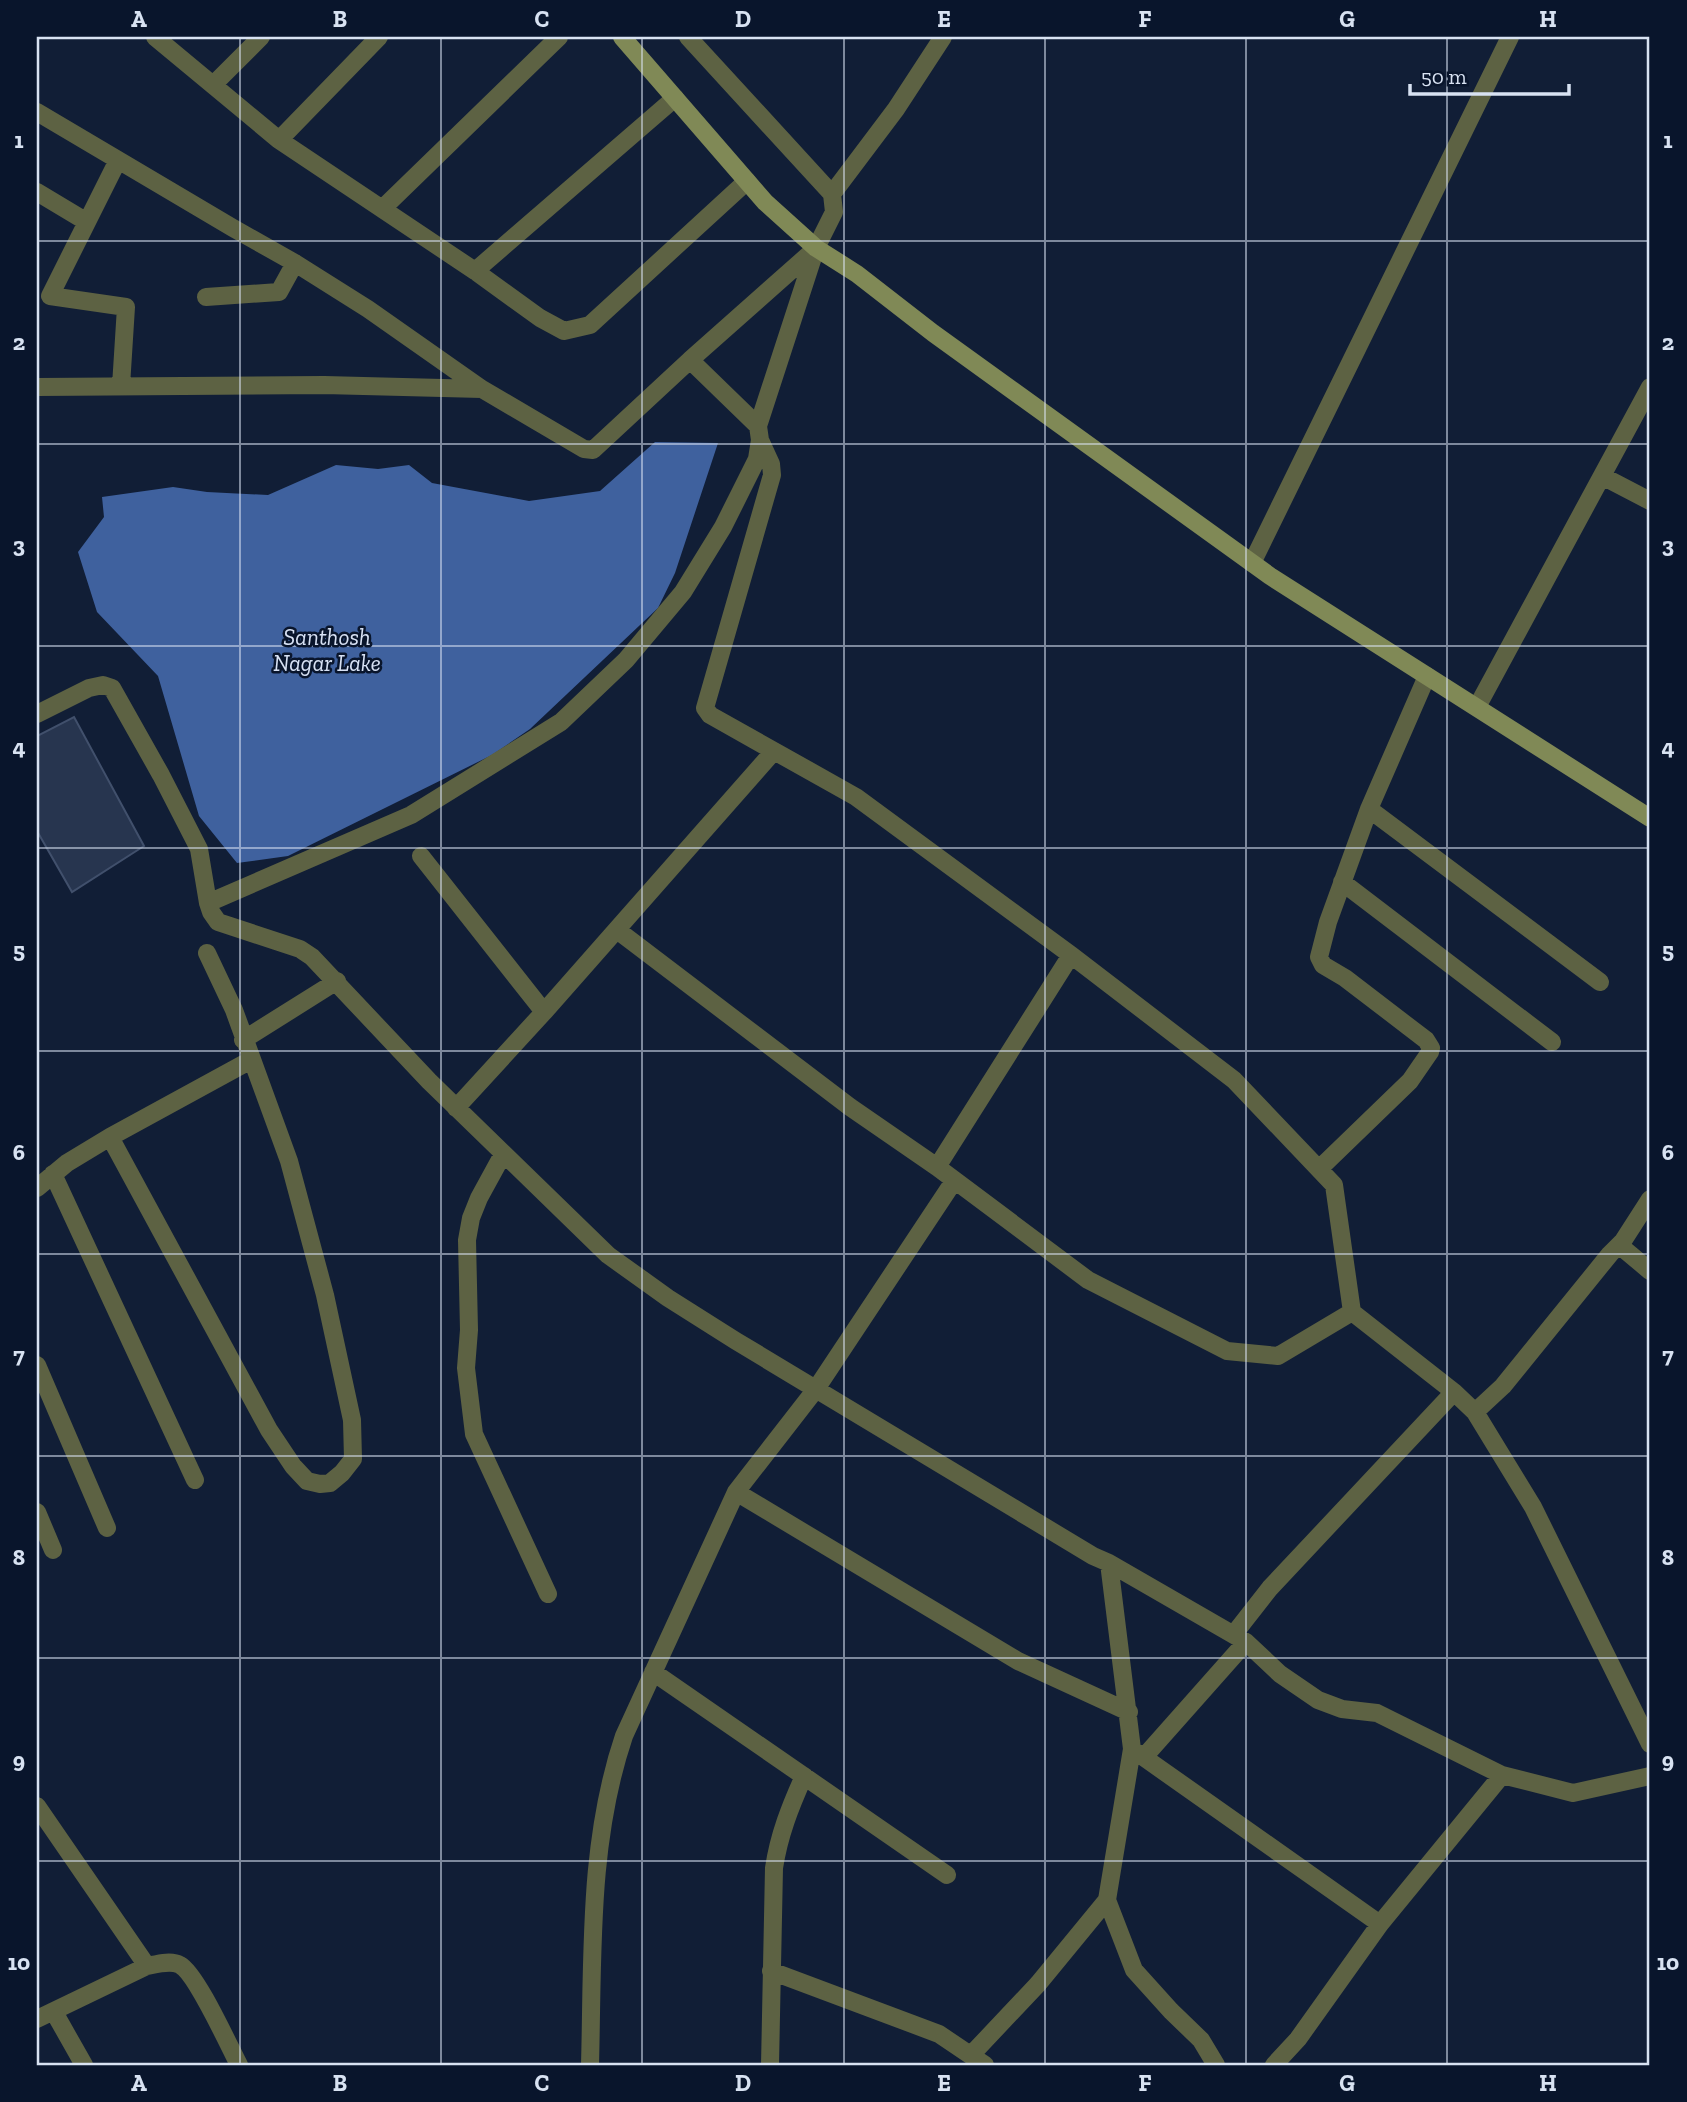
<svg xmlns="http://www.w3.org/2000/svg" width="1687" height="2102" viewBox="0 0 1687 2102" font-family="'Zilla Slab',serif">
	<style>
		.water { fill: #3f619e }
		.building { fill: #27354f; stroke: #41506c; stroke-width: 2 }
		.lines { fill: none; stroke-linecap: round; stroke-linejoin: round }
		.street { stroke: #5d6243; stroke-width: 18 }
		.secondary { stroke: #808956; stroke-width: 18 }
		.grid { fill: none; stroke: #d8e2f2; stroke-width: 2; stroke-opacity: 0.55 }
		.labels { text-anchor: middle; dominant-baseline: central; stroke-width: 5; stroke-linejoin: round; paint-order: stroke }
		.water-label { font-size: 23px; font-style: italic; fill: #d7e1f4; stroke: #09152c }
		.neatline { fill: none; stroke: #d8e2f2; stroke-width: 2.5 }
		.grid-label { font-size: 23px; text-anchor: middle; font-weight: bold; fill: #d8e2f2 }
	</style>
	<rect width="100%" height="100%" fill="#111e36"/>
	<path class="water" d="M655,442L718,443L675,573L658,608L530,729L492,755L288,856L237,863L199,816L158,676L97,612L78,552L104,517L102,497L173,487L207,492L268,495L336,465L378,469L409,465L432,483L529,501L600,491Z"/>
	<path class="building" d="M74,717L144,846L72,892L37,831V736Z"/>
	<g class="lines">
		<path class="street" d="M155,37L279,140L379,37
			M213,85L261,37
			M37,112L233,228L295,263L368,309L482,389
			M279,140L475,271L540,318L564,331L590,325L747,181
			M118,160L50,296L126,307L121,386
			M37,192L87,222
			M832,194L896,109L943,37
			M382,209L559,37
			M475,271L675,98
			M206,297L279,292L295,263
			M690,360L758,426
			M37,387L324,385L482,389L584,449L593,450L690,360L814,250
			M760,440L771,464L772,475L705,708L710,715L856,797L1071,955L1234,1080L1334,1185L1352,1312L1454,1392L1475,1412L1533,1507L1650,1744
			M1602,476L1650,501
			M1252,563L1510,37
			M1477,707L1650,387
			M37,714L89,688L103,685L112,688L161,775L199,849L208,903L211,912L218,922L300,949L312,957L429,1081L608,1255L668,1298L736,1341L1093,1556L1109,1563L1132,1749L1107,1900L1134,1970L1171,2011L1201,2040L1216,2065
			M1369,809L1600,982
			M421,856L544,1012L774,751
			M1342,882L1552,1042
			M208,903L411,815L561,722L626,660L683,592L723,527L757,459L760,440L758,426L816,248L834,212L832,194L688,37
			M617,930L850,1107L937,1167L1088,1280L1227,1351L1278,1356L1352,1312
			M243,1040L337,981
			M456,1108L544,1012
			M110,1137L269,1430L293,1466L307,1481L320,1484L330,1483L342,1473L353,1459L352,1420L325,1295L289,1161L234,1010L207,953
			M503,1154L479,1198L471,1218L467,1240L469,1330L466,1368L474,1434L548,1594
			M937,1167L1071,955
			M1319,1169L1410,1081L1430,1052L1431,1048L1426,1040L1345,978L1323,965L1319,957L1328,922L1369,809L1427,676
			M53,1174L195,1480
			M37,1188L67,1163L110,1137L251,1060
			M1619,1245L1650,1271
			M37,1365L107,1528
			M1475,1412L1503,1386L1610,1254L1623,1241L1650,1199
			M736,1492L1018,1661L1129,1712
			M37,1512L53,1550
			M1109,1563L1246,1642L1280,1674L1318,1700L1342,1709L1377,1713L1502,1775L1573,1793L1650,1776
			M1234,1634L1270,1588L1454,1392
			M653,1672L947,1875
			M1132,1749L1380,1924
			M1144,1757L1246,1642
			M37,1806L147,1966
			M771,1971L939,2034L985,2065
			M54,2012L84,2065
			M37,2019L147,1966C157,1964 171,1960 180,1965C196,1973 229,2046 239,2065
			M971,2055L1038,1984L1107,1900
			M590,2065C593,1955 588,1842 624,1736L736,1492L816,1389L954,1181
			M770,2065L774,1868C779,1835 790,1807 804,1776
			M1274,2065L1298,2039L1380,1924L1502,1775"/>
		<path class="secondary" d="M622,37L765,202L816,248L857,274L933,333L1270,576L1650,818"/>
	</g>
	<path class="grid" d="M240,37V2065M441,37V2065M642,37V2065M844,37V2065M1045,37V2065M1246,37V2065M1447,37V2065M37,241H1650M37,444H1650M37,646H1650M37,848H1650M37,1051H1650M37,1254H1650M37,1456H1650M37,1658H1650M37,1861H1650"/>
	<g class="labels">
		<g class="water-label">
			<text x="327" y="637">Santhosh<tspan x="327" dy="26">Nagar Lake</tspan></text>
		</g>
	</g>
	<rect width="1687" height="2102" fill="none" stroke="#09152c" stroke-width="77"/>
	<path d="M1410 84v10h159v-10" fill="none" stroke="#d8e2f2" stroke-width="3.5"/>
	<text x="1421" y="84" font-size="21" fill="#d8e2f2" stroke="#09152c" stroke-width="5" paint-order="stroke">50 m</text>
	<rect x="38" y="38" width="1610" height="2026" class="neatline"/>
	<g class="grid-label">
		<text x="139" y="27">A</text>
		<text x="340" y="27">B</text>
		<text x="542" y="27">C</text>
		<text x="743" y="27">D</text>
		<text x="944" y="27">E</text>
		<text x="1145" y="27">F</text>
		<text x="1347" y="27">G</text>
		<text x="1548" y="27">H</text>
		<text x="19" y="148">1</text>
		<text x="1668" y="148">1</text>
		<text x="19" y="350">2</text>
		<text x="1668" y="350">2</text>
		<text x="19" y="553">3</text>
		<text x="1668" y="553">3</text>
		<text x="19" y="755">4</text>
		<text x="1668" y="755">4</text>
		<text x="19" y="958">5</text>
		<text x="1668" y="958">5</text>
		<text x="19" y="1160">6</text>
		<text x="1668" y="1160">6</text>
		<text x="19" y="1363">7</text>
		<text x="1668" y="1363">7</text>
		<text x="19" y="1565">8</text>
		<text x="1668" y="1565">8</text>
		<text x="19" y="1768">9</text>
		<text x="1668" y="1768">9</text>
		<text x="19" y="1970">10</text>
		<text x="1668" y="1970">10</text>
		<text x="139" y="2091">A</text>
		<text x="340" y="2091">B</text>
		<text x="542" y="2091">C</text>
		<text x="743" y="2091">D</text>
		<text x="944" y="2091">E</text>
		<text x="1145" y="2091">F</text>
		<text x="1347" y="2091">G</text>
		<text x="1548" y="2091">H</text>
	</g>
</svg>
